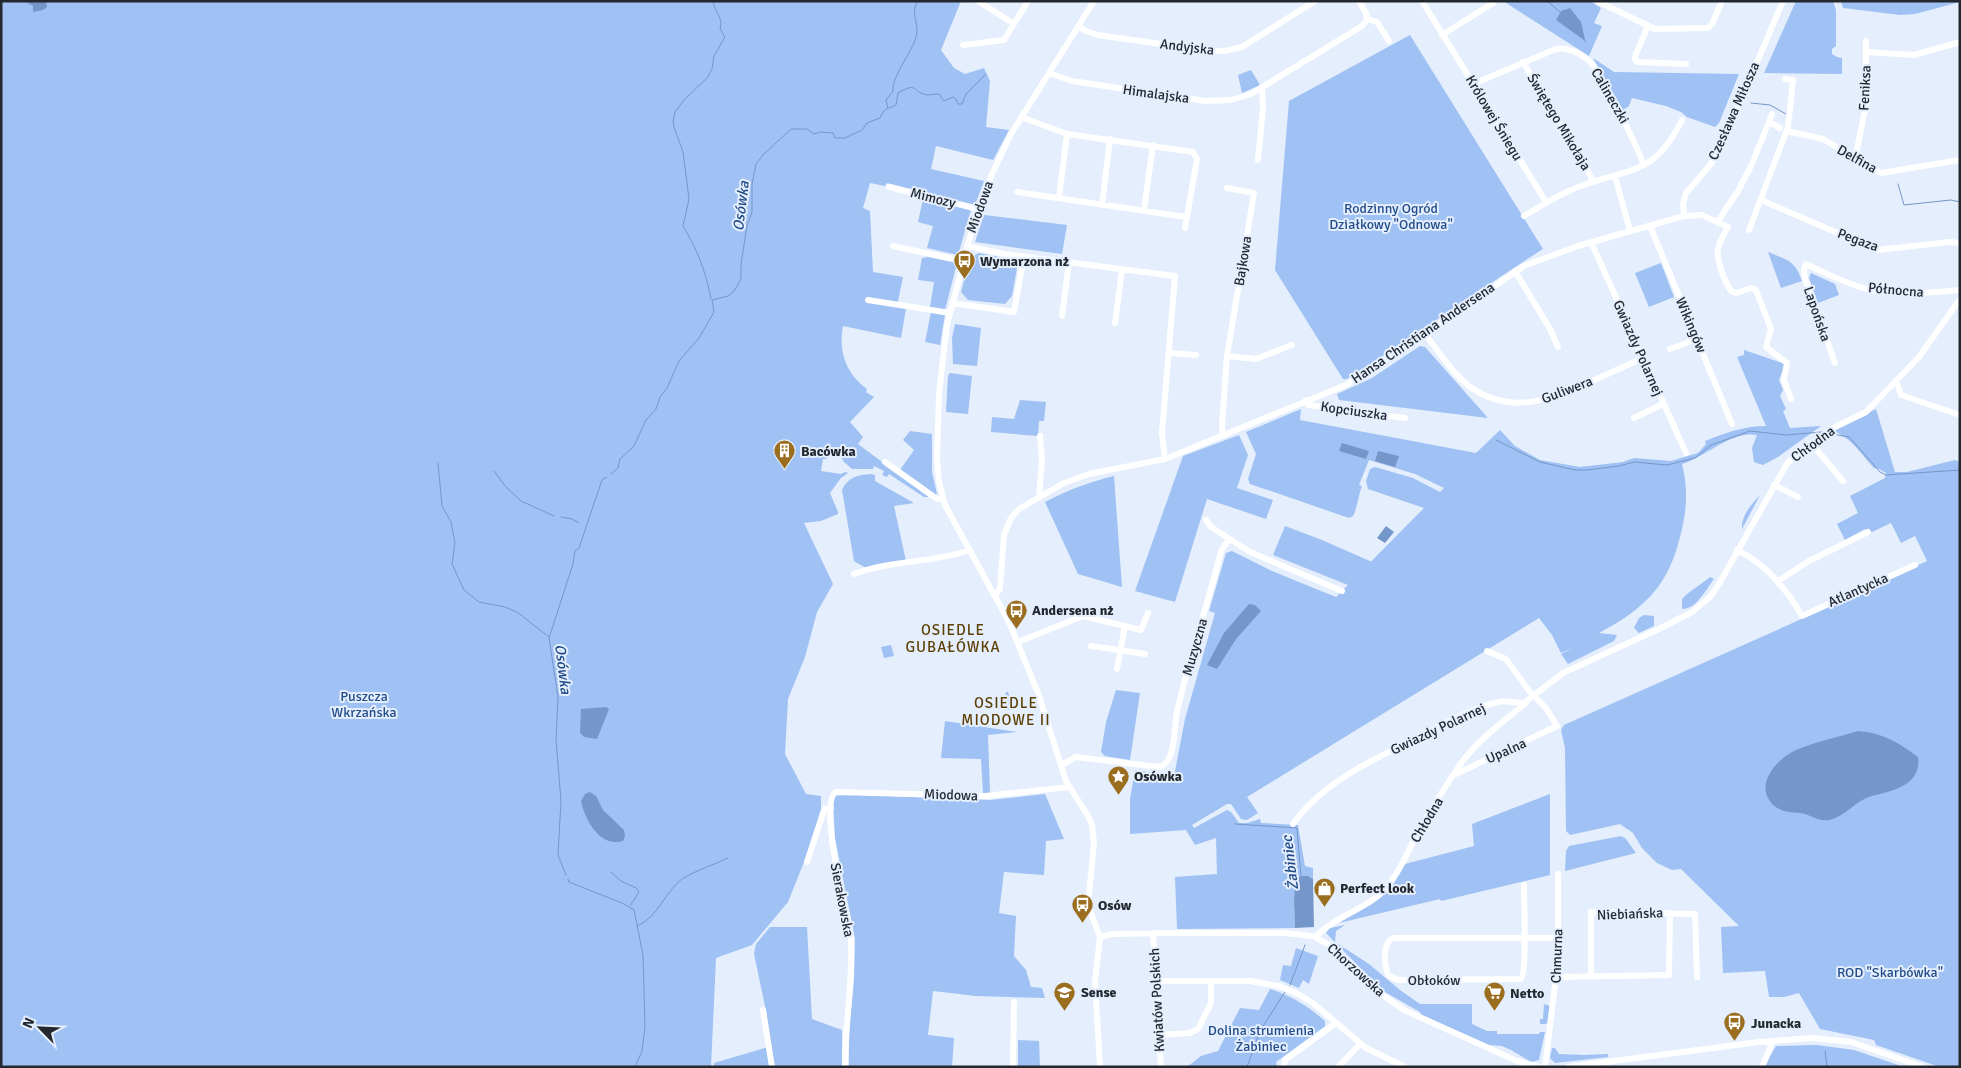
<svg xmlns="http://www.w3.org/2000/svg" width="1961" height="1068" viewBox="0 0 1961 1068" font-family="Signika,sans-serif">
	<style>
		.green { fill: #9fc1f3 }
		.water { fill: #7596c8 }
		.lines { fill: none; stroke-linecap: round; stroke-linejoin: round }
		.stream { stroke: #7596c8; stroke-width: 1 }
		.minor { stroke: #fff; stroke-width: 6 }
		.labels { text-anchor: middle; dominant-baseline: central; stroke-width: 4; stroke-linejoin: round; paint-order: stroke }
		.street-label { font-size: 14px; fill: #23282f; stroke: #e4eefd }
		.park-label { font-size: 14px; fill: #234d8b; stroke: #e4eefd }
		.poi-label { font-size: 14px; font-weight: bold; fill: #23282f; stroke: #e4eefd; text-anchor: start }
		.water-label { font-size: 15px; font-style: italic; fill: #1f4a87; stroke: #e4eefd }
		.neighbourhood-label { font-size: 15px; letter-spacing: 1px; fill: #5d3f03; stroke: #e4eefd }
	</style>
	<rect width="100%" height="100%" fill="#e4eefd"/>
	<path class="green" d="M1,1H961L941,50L954,68L965,74L984,68L990,81L986,127L1009,130L993,160L936,146L931,169L984,181L975,205L887,183L885,186L870,183L863,208L870,211L873,272L903,277L897,306L906,308L901,338L843,326C838,351 846,374 867,389L866,392L874,397L850,422L863,437L858,444L929,497H924L889,474L887,477L882,475L884,471L874,466L873,469H852L844,462L836,449L829,448L827,459H823L821,471L841,474L845,472L848,473L841,478L830,493L838,512V514L821,521L804,523L833,584L817,612L805,657L788,699L785,754L806,794L821,796V809L806,857L788,902L752,945L716,958L711,1067H1Z
		M1503,1H1590L1601,8L1594,23L1602,26L1589,56Z
		M1796,1H1833L1836,10V46L1832,49V54L1837,57L1842,58V74L1764,73Z
		M1841,1H1960V2L1915,14L1900,15L1843,8Z
		M1410,35L1543,249C1477,291 1413,337 1347,379H1343L1275,270L1289,101Z
		M1593,58L1614,72L1739,74L1719,123L1715,127L1687,117L1681,112L1666,106L1632,98L1629,106L1623,110Z
		M1251,70L1260,85L1242,93L1238,75Z
		M923,199L971,210L958,255L927,248L933,226L918,222Z
		M984,215L1067,225L1062,254L975,242Z
		M1768,252C1787,260 1795,260 1802,281L1781,288Z
		M979,253L1009,259L1017,268L1012,296L1005,304L968,300L961,292L970,258Z
		M928,257L957,263L945,310L930,307L934,282L918,280L922,258Z
		M1661,263L1674,297L1649,307L1635,273Z
		M1811,273L1835,284L1839,295L1818,303L1809,278Z
		M931,312L945,314L940,345L925,342Z
		M955,324L981,328L977,366L953,364L952,338Z
		M1420,346L1425,347L1488,418L1339,400L1337,394L1372,378Z
		M1744,350L1785,364L1779,380L1783,390L1780,396L1786,409L1783,411L1790,428L1821,426L1778,457L1763,465L1754,462L1752,448L1757,435C1732,430 1705,457 1682,464C1688,487 1687,509 1681,533C1669,585 1646,608 1599,633L1617,635L1614,641L1568,664L1561,654L1574,647L1561,653L1552,635L1539,618L1247,797L1258,813L1247,820L1241,819L1231,804H1227L1192,825L1194,828L1227,810L1231,812L1239,823H1247L1260,819L1261,823L1298,825L1305,866L1313,868V879L1308,876L1294,901L1295,928L1177,929L1175,877L1217,874L1216,838L1195,845L1186,830L1130,834V799L1135,770L1176,777L1175,771L1185,719L1215,613L1209,611L1226,553L1232,551L1272,571L1336,597L1424,508L1368,489L1366,481L1370,469L1375,467L1413,478L1440,492L1444,488L1415,474L1369,460L1359,485L1362,486C1358,496 1358,506 1353,516L1349,518L1250,484L1248,479L1256,454L1246,432L1301,409L1300,420L1476,453L1500,430L1515,446L1540,460L1580,467L1623,462L1634,458L1671,461L1698,453L1706,444L1705,441C1726,433 1743,426 1766,426L1737,357L1744,355Z
		M950,373L972,376L968,414L946,412L948,376Z
		M1020,400L1046,402L1044,421H1039L1038,436L991,432L992,417L1014,419Z
		M1876,409L1895,472H1907L1955,460L1960,462V1067H1940L1876,1045L1874,1040L1820,1029L1799,993L1784,997H1769L1765,971L1723,973L1721,927L1739,926L1681,869L1672,870L1657,863L1642,848L1633,833L1620,824L1570,835L1566,831L1565,748L1561,730L1564,725L1786,626L1927,561L1915,536L1901,543L1891,523L1868,534L1865,529L1845,540L1837,524L1858,513L1850,496L1885,478L1886,473L1879,469L1874,468C1860,453 1852,438 1833,431Z
		M910,431L932,434V472L937,494L934,496L900,470L914,450L903,440Z
		M1239,435L1248,455L1237,488L1273,500L1266,519L1207,499L1175,602L1135,591L1183,456Z
		M871,474L875,475V481L914,503L894,506L906,561L866,568L854,561L842,490C848,477 858,475 871,474Z
		M1114,476L1122,587L1078,574L1045,502C1068,490 1089,482 1114,476Z
		M1760,495L1742,529C1741,516 1751,505 1760,495Z
		M1285,526L1322,540L1372,562L1348,585L1273,555Z
		M1710,577L1714,579C1706,589 1697,609 1682,609V599C1690,590 1701,585 1710,577Z
		M1644,615L1654,616V626L1639,633L1634,628L1639,618Z
		M891,645L894,656L884,658L881,647Z
		M1116,690L1140,693L1130,760L1105,756L1101,752L1106,722Z
		M1006,692H1008L1014,708L1012,710L1003,709Z
		M945,721L1017,732L988,735L990,793H983L981,759L941,758Z
		M836,794L990,800L1045,794L1064,839L1046,841L1044,875L1004,872L999,913L1016,916L1014,956L1026,970L1031,987L1042,988L1045,998L976,996L933,991L928,1035L954,1038L952,1067H849V1029L854,981L855,939L835,838L833,796Z
		M1550,794V875L1441,901L1440,899L1339,923L1378,899L1405,864L1474,846L1472,824Z
		M1621,836L1626,839L1636,853L1565,871L1566,851L1569,846Z
		M1345,925L1336,931L1335,942L1369,964L1400,990L1420,1004H1472V1024L1487,1031H1497V1034H1539L1540,1032H1545L1539,1060L1531,1062L1511,1050L1502,1046L1489,1045L1421,1015L1420,1012L1383,991L1326,933L1330,928Z
		M770,927H807L812,1019L842,1030V1067H774L766,1011L754,954L756,944Z
		M1296,948L1318,956L1309,984L1303,980L1299,988L1280,980L1283,965L1291,966Z
		M1270,989C1292,996 1308,1006 1325,1021V1026L1276,1062L1277,1067H1187L1201,1056L1218,1051L1240,1008L1259,1010Z
		M1544,1004L1550,1006L1548,1022L1546,1024H1540V1019H1543Z
		M1018,1040L1039,1041L1040,1067H1018Z
		M1817,1045L1854,1050L1904,1067H1764L1776,1046Z
		M768,1047L771,1067H714V1063Z
		M1552,1048H1555L1559,1054L1584,1055L1608,1054V1057L1555,1063L1550,1058Z"/>
	<path class="water" d="M25,1H46L47,7L43,10L33,12V6Z
		M1570,8L1581,22L1586,44L1584,40L1556,20L1561,11Z
		M1342,443L1369,451L1366,459L1339,451Z
		M1378,451L1399,456L1395,467L1375,461Z
		M1386,526L1394,532L1385,543L1377,538Z
		M1249,604L1255,605L1261,611L1236,639L1217,669L1207,665L1224,633Z
		M606,707L609,709L597,739L584,737L580,733L581,709Z
		M1858,731C1883,733 1898,742 1918,757C1922,785 1893,791 1872,796C1856,800 1845,817 1829,820C1818,822 1810,814 1800,813C1786,812 1775,811 1768,798C1758,779 1780,757 1796,750C1815,742 1838,737 1858,731Z
		M590,792L596,796L603,810L624,830L625,836L623,841C600,848 585,820 581,801L585,794Z
		M1302,876H1308L1313,879L1314,927L1295,928L1294,901L1296,879Z"/>
	<g class="lines">
		<path class="stream" d="M1547,1L1560,12
			M1751,103L1770,105L1786,114
			M889,108L896,105L898,93C919,81 911,92 927,95C931,95 935,94 939,94L944,101L953,97L956,99L958,104H962L966,94L986,74
			M1898,184L1904,205L1951,200L1960,202
			M711,299C706,272 697,249 683,226L689,199L683,152L674,127L673,121L675,112L684,100L708,77L712,69L714,56L725,37L720,29C724,18 714,12 713,1
			M1832,434L1849,437L1880,472L1886,475L1960,470
			M1496,440L1540,462L1575,470H1587L1619,466L1634,462L1667,465L1695,458L1711,445L1750,431L1786,435L1822,432
			M438,463L442,506L451,522L455,543L452,564L464,590L479,602L505,607L517,612L549,637
			M494,471L505,486L521,501L554,516
			M611,474L618,468L620,459L634,446L646,420L656,409L660,397L667,388L679,361L699,338L714,312L712,300L728,296L734,291L741,279V264L747,226L752,212V184L756,164L764,154L791,129H807L814,134L820,132L833,133L835,138H845L862,130L867,123L880,118L883,112L888,108L886,100L893,91C891,76 916,48 917,32C918,22 910,11 918,1
			M561,517L572,519L579,523
			M1235,824L1297,828L1301,877
			M611,872L621,881L636,888L639,892L630,906
			M566,875L558,855L561,801L556,740L558,697L549,638L573,564L575,551L579,548L602,480L607,477
			M568,879L569,882L622,903L634,910L643,955L645,1027L642,1051L635,1067
			M637,926C658,918 666,890 682,879C696,870 714,865 728,858
			M1290,985L1305,945
			M1825,1051L1827,1067
			M1247,1067L1260,1031L1285,992"/>
		<path class="minor" d="M978,1L1014,24
			M1094,1L1011,134L992,174L975,218L947,325L939,393L937,459L939,482L945,505L1009,622L1038,693L1066,781L1088,816L1092,825L1094,843L1088,905L1100,937L1095,981L1100,1067
			M1422,1L1546,202
			M1597,1L1655,29L1708,28L1712,24L1722,1
			M1367,19L1377,22L1389,41
			M1078,26L1086,31L1098,35L1210,51H1225L1242,47L1315,1
			M1648,26L1636,54L1635,59L1637,62L1686,64
			M1442,35L1493,3
			M963,45L1004,40L1028,1
			M1866,52V41
			M1523,62L1585,165L1593,181
			M1049,73L1072,81L1205,101L1231,100L1251,94L1362,26L1366,21L1367,15L1359,1
			M1473,84L1556,49C1568,47 1579,53 1588,60C1595,66 1599,75 1603,82C1619,109 1632,136 1644,165
			M1021,117L1067,134L1193,152L1197,159L1185,228
			M1769,122L1780,128
			M1787,131L1823,139L1881,173L1960,160
			M1855,159L1866,105V52L1914,55L1960,42
			M1258,160L1263,108L1262,88
			M1615,176L1630,231
			M889,187L978,209
			M1017,192L1186,217
			M1059,198L1067,134
			M1761,200L1877,250L1950,242L1960,243
			M1102,205L1110,139
			M1144,210L1153,145
			M1524,216C1542,205 1561,193 1581,186C1632,167 1654,176 1682,120
			M1684,216L1683,204L1686,193L1711,164L1724,140L1783,1
			M1718,221L1738,191L1752,164L1772,114
			M1650,226L1732,424
			M1749,230L1788,127L1793,80L1785,79
			M1591,242L1686,453
			M893,246L963,261
			M967,246L1004,254L1175,276L1162,433L1165,459
			M1515,271L1550,329L1558,347
			M868,300L950,313
			M952,303L1014,312L1024,256
			M1062,316L1069,262
			M1115,323L1122,270
			M1425,334C1439,352 1454,376 1473,389C1513,415 1551,399 1590,382C1608,374 1625,366 1643,358
			M1670,349L1697,339
			M1169,353L1196,355
			M1227,356L1256,359L1292,345
			M1835,363L1805,279L1804,270L1806,264C1826,273 1846,284 1867,289C1897,296 1929,293 1960,290
			M1896,380L1901,395L1960,415
			M1306,400L1308,405L1405,418
			M1634,418L1663,404
			M1223,436L1222,425L1227,356L1254,193L1227,188
			M1811,443L1843,481
			M885,462L937,499H943
			M1774,485L1798,497
			M1039,497L1042,460L1040,436
			M1206,520L1211,527L1250,552L1342,591
			M1737,550C1766,564 1786,588 1802,616L1915,565
			M854,574C891,560 933,563 970,550
			M1778,581L1809,561L1868,532
			M995,595L1000,589L1004,535L1011,518L1019,509L1064,483L1089,474L1165,459L1346,385L1408,345L1524,266L1578,246L1684,216L1702,215L1728,227C1725,233 1719,241 1718,249C1716,260 1725,282 1731,291L1736,293L1751,288L1756,290L1771,329L1766,347L1787,363L1784,380L1791,399
			M1018,642L1083,616L1141,630L1148,613
			M1091,646L1145,654
			M1117,669L1125,626
			M1061,765L1076,757L1159,767C1176,764 1174,726 1177,712C1189,657 1208,605 1221,551L1229,539
			M1456,774L1557,726L1546,708L1530,692L1506,659L1487,651
			M1293,824C1323,781 1375,759 1421,736C1445,723 1472,708 1498,702C1507,699 1516,705 1525,702L1563,673L1659,629L1692,612L1710,597L1719,584L1788,462L1831,429L1866,412L1919,357L1960,299
			M807,862L824,811L825,809L831,808
			M1524,885C1524,900 1527,973 1521,979L1398,980L1388,975C1384,964 1382,943 1393,938H1559
			M1153,933L1161,1067
			M1100,937L1113,934L1165,933H1285L1313,936L1329,945L1374,989L1404,1010L1517,1061L1539,1067
			M1316,937C1332,917 1369,909 1387,887C1403,868 1410,844 1423,824C1435,803 1448,782 1462,762C1479,739 1504,721 1526,703
			M1591,976V912L1695,914L1697,977
			M1557,977L1669,975L1670,913
			M1155,981H1250L1279,986L1298,994L1313,1003L1366,1048L1405,1067
			M763,1010L772,1067
			M1159,1035L1190,1033L1198,1029L1211,1003V982
			M845,1067C845,1024 853,983 851,941C851,927 846,913 843,899C839,882 821,801 836,792L985,796L1070,787
			M1013,1067L1014,1002
			M1284,1067L1285,1060L1336,1023
			M1338,1067L1360,1044
			M1545,1067L1558,960V874
			M1568,1067L1759,1042L1813,1038L1851,1042L1923,1067
			M1762,1067L1773,1041"/>
	</g>
	<defs>
		<symbol id="bus-pin" viewBox="-11 -11 22 30"><path d="M0 17L-7.5 6A9.5 9.5 0 1 1 7.5 6Z" fill="#9b6e1f" stroke="#e4eefd"/><path d="M-5-6H5V4H4V6H2V4H-2V6H-4V4H-5ZM-3.5-4V0h7V-4ZM-3.5 1.2v1.5H-2V1.2ZM2 1.2v1.5H3.5V1.2Z" fill="#fff"/></symbol>
		<symbol id="building-pin" viewBox="-11 -11 22 30"><path d="M0 17L-7.5 6A9.5 9.5 0 1 1 7.5 6Z" fill="#9b6e1f" stroke="#e4eefd"/><path d="M-4-6H4V6H1V3H-1V6H-4ZM-2.5-4.3h1.7v1.8h-1.7ZM.8-4.3h1.7v1.8H.8ZM-2.5-1h1.7V.8h-1.7ZM.8-1h1.7V.8H.8Z" fill="#fff"/></symbol>
		<symbol id="sight-pin" viewBox="-11 -11 22 30"><path d="M0 17L-7.5 6A9.5 9.5 0 1 1 7.5 6Z" fill="#9b6e1f" stroke="#e4eefd"/><path d="M0-6L1.8-2.2L6-1.7L2.9 1.2L3.7 5.4L0 3.3L-3.7 5.4L-2.9 1.2L-6-1.7L-1.8-2.2Z" fill="#fff"/></symbol>
		<symbol id="shop-pin" viewBox="-11 -11 22 30"><path d="M0 17L-7.5 6A9.5 9.5 0 1 1 7.5 6Z" fill="#9b6e1f" stroke="#e4eefd"/><path d="M-5-2.5h2.3a2.7 3.5 0 0 1 5.4 0H5L5.5 6h-11ZM-1.5-2.5h3a1.5 2.3 0 0 0-3 0Z" fill="#fff"/></symbol>
		<symbol id="school-pin" viewBox="-11 -11 22 30"><path d="M0 17L-7.5 6A9.5 9.5 0 1 1 7.5 6Z" fill="#9b6e1f" stroke="#e4eefd"/><path d="M0-5L7-2L0 1L-7-2ZM-4 1L0 2.5L4 1V4Q0 6-4 4Z" fill="#fff"/></symbol>
		<symbol id="supermarket-pin" viewBox="-11 -11 22 30"><path d="M0 17L-7.5 6A9.5 9.5 0 1 1 7.5 6Z" fill="#9b6e1f" stroke="#e4eefd"/><path d="M-6-5.5h2.5l.6 2H6L4.5 2H-2.5L-4.4-4H-6ZM-1.5 3.2a1.3 1.3 0 1 0 .1 0ZM3 3.2a1.3 1.3 0 1 0 .1 0Z" fill="#fff"/></symbol>
	</defs>
	<g fill-rule="evenodd">
		<use href="#bus-pin" x="952" y="248" width="25" height="34"/>
		<use href="#building-pin" x="772" y="438" width="25" height="34"/>
		<use href="#bus-pin" x="1004" y="598" width="25" height="34"/>
		<use href="#sight-pin" x="1106" y="764" width="25" height="34"/>
		<use href="#shop-pin" x="1312" y="876" width="25" height="34"/>
		<use href="#bus-pin" x="1070" y="892" width="25" height="34"/>
		<use href="#school-pin" x="1052" y="980" width="25" height="34"/>
		<use href="#supermarket-pin" x="1482" y="980" width="25" height="34"/>
		<use href="#bus-pin" x="1722" y="1010" width="25" height="34"/>
	</g>
	<g class="labels">
		<g class="street-label">
			<text transform="translate(1187 47) rotate(7)">Andyjska</text>
			<text transform="translate(1865 88) rotate(-87)">Feniksa</text>
			<text transform="translate(1156 94) rotate(8)">Himalajska</text>
			<text transform="translate(1610 96) rotate(60)">Calineczki</text>
			<text transform="translate(1734 111) rotate(-66)">Czesława Miłosza</text>
			<text transform="translate(1494 118) rotate(59)">Królowej Śniegu</text>
			<text transform="translate(1559 122) rotate(59)">Świętego Mikołaja</text>
			<text transform="translate(1857 159) rotate(29)">Delfina</text>
			<text transform="translate(933 198) rotate(14)">Mimozy</text>
			<text transform="translate(980 207) rotate(-70)">Miodowa</text>
			<text transform="translate(1858 240) rotate(20)">Pegaza</text>
			<text transform="translate(1243 261) rotate(-81)">Bajkowa</text>
			<text transform="translate(1896 290) rotate(5)">Północna</text>
			<text transform="translate(1817 314) rotate(71)">Lapońska</text>
			<text transform="translate(1691 325) rotate(67)">Wikingów</text>
			<text transform="translate(1423 333) rotate(-34)">Hansa Christiana Andersena</text>
			<text transform="translate(1638 348) rotate(66)">Gwiazdy Polarnej</text>
			<text transform="translate(1567 390) rotate(-21)">Guliwera</text>
			<text transform="translate(1354 411) rotate(8)">Kopciuszka</text>
			<text transform="translate(1813 444) rotate(-36)">Chłodna</text>
			<text transform="translate(1858 590) rotate(-24)">Atlantycka</text>
			<text transform="translate(1195 647) rotate(-74)">Muzyczna</text>
			<text transform="translate(1438 729) rotate(-25)">Gwiazdy Polarnej</text>
			<text transform="translate(1506 751) rotate(-24)">Upalna</text>
			<text transform="translate(951 795) rotate(2)">Miodowa</text>
			<text transform="translate(1427 820) rotate(-59)">Chłodna</text>
			<text transform="translate(842 900) rotate(79)">Sierakowska</text>
			<text transform="translate(1630 914) rotate(-2)">Niebiańska</text>
			<text transform="translate(1557 956) rotate(-88)">Chmurna</text>
			<text transform="translate(1356 970) rotate(42)">Chorzowska</text>
			<text x="1434" y="980">Obłoków</text>
			<text transform="translate(1157 1000) rotate(-93)">Kwiatów Polskich</text>
		</g>
		<g class="park-label">
			<text x="1391" y="208">Rodzinny Ogród<tspan x="1391" dy="16">Działkowy "Odnowa"</tspan></text>
			<text x="364" y="696">Puszcza<tspan x="364" dy="16">Wkrzańska</tspan></text>
			<text x="1890" y="972">ROD "Skarbówka"</text>
			<text x="1261" y="1030">Dolina strumienia<tspan x="1261" dy="16">Żabiniec</tspan></text>
		</g>
		<g class="poi-label">
			<text x="980" y="261">Wymarzona nż</text>
			<text x="801" y="451">Bacówka</text>
			<text x="1032" y="610">Andersena nż</text>
			<text x="1134" y="776">Osówka</text>
			<text x="1340" y="888">Perfect look</text>
			<text x="1098" y="905">Osów</text>
			<text x="1081" y="992">Sense</text>
			<text x="1510" y="993">Netto</text>
			<text x="1751" y="1023">Junacka</text>
		</g>
		<g class="water-label">
			<text transform="translate(741 206) rotate(-83)">Osówka</text>
			<text transform="translate(563 669) rotate(83)">Osówka</text>
			<text transform="translate(1290 863) rotate(-97)">Żabiniec</text>
		</g>
		<g class="neighbourhood-label">
			<text x="953" y="630">OSIEDLE<tspan x="953" dy="17">GUBAŁÓWKA</tspan></text>
			<text x="1006" y="703">OSIEDLE<tspan x="1006" dy="17">MIODOWE II</tspan></text>
		</g>
	</g>
	<rect width="1961" height="1068" fill="none" stroke="#23282f" stroke-width="5"/>
	<g transform="translate(40 1028) rotate(294)" stroke="#e4eefd" stroke-width="4" paint-order="stroke">
	<path d="M0-4L9 19L0 12L-9 19Z" fill="#23282f"/>
	<text y="-8" font-size="14" font-weight="bold" text-anchor="middle" fill="#23282f">N</text>
	</g>
</svg>
